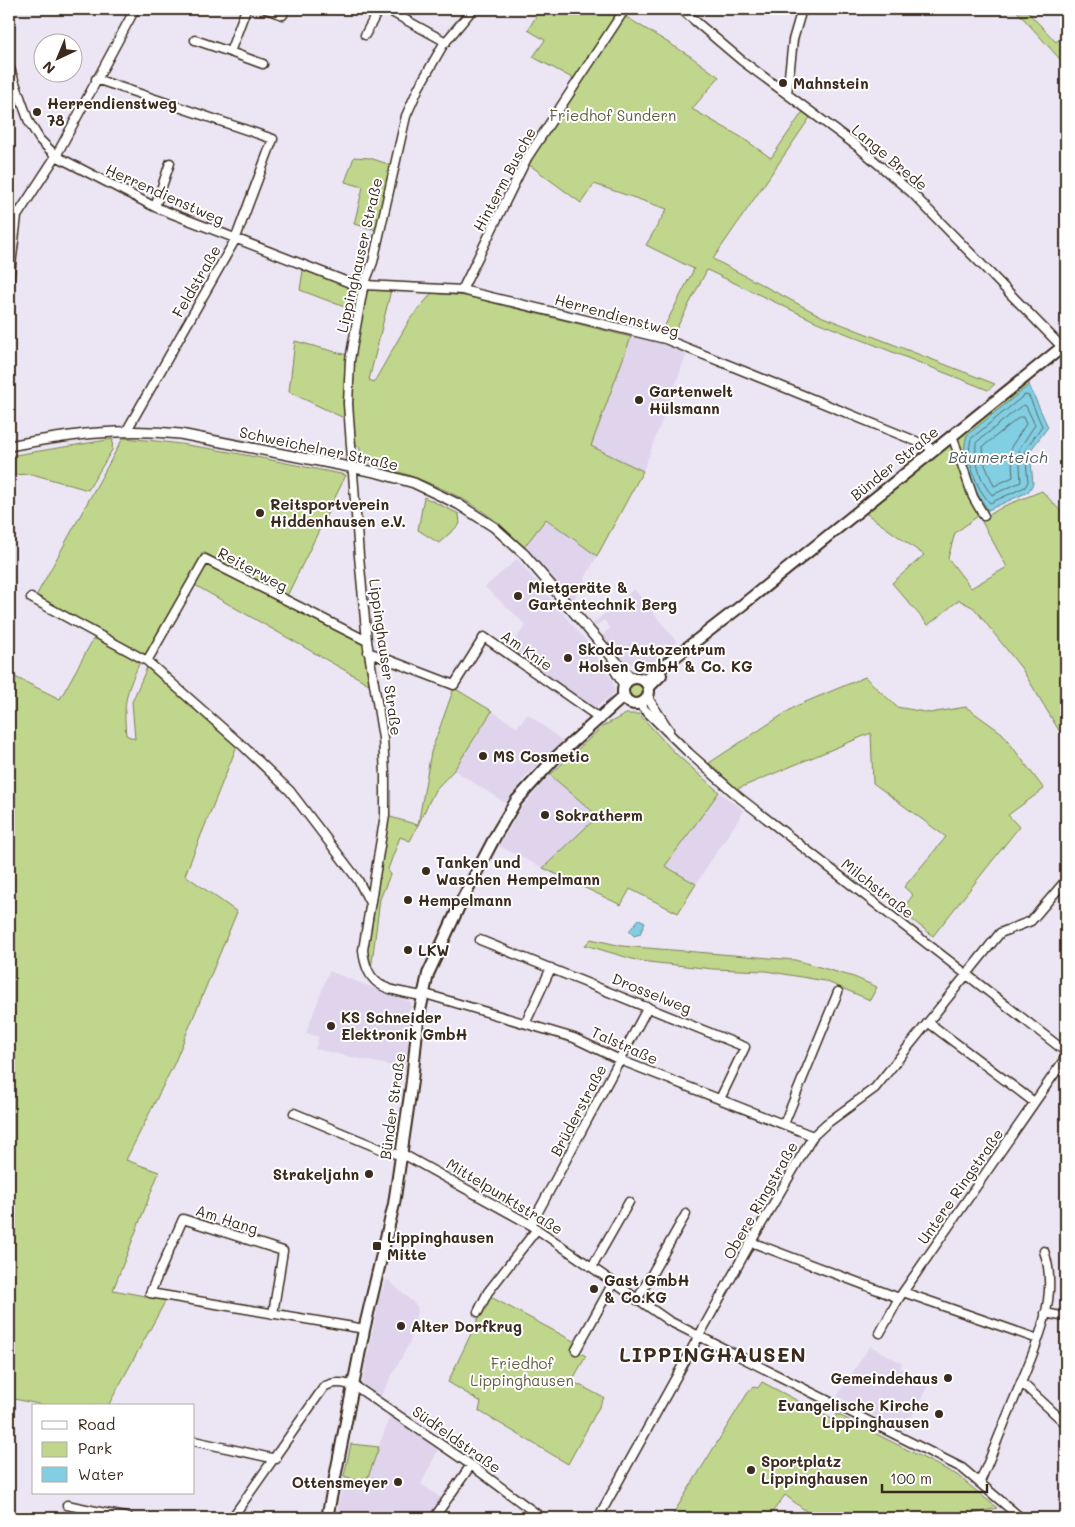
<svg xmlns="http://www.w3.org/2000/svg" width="1075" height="1527" viewBox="0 0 1075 1527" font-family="Mali,sans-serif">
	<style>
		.built { fill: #dfd4ec }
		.green { fill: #bfd68c; stroke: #7d8055 }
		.water { fill: #82cee2; stroke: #668c94 }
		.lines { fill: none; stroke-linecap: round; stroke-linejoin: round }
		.shore { stroke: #576c6c; stroke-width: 1 }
		.minor-casing { stroke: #3b2a1e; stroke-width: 11 }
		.tertiary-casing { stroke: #3b2a1e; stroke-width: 12 }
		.secondary-casing { stroke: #3b2a1e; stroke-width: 14 }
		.minor { stroke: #fff; stroke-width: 8 }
		.tertiary { stroke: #fff; stroke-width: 9 }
		.secondary { stroke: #fff; stroke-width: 10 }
		.poi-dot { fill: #3b2a1e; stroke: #fff; stroke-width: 2 }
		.labels { text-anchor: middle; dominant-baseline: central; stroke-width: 4; stroke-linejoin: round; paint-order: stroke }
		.poi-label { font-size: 15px; font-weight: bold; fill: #3b2a1e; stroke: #fff; text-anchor: start }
		.park-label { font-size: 15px; fill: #635e3f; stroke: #fff }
		.street-label { font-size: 15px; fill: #3b2a1e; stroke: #fff }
		.water-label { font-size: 16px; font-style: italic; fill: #505b59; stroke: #fff }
		.district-label { font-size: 20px; font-weight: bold; letter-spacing: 1px; fill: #3b2a1e; stroke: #fff }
	</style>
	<rect width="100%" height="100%" fill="#ece6f4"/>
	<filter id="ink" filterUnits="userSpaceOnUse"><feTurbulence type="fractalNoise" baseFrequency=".02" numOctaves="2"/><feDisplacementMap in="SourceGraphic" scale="10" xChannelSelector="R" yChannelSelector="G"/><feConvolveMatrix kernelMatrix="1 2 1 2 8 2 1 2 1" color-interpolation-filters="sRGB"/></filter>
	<g filter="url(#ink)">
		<path class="built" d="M632,334L687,353L643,471L590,447Z
			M545,519L597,556L572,603L524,547Z
			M517,559L587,642L613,682L615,692L594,709L508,649L526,625L485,587Z
			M634,589L677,642L648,666L640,669L619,657L601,637L610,628L604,620L593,628L591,625Z
			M492,711L517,727L528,714L563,741L527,775L505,803L454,770Z
			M550,775L598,816L543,868L499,846L521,808Z
			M719,792L744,811L696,884L665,866Z
			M329,971L411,1002L406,1069L315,1049L319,1037L306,1033Z
			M387,1279L418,1307L410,1342L381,1396L362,1384L379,1299Z
			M870,1346L902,1363L900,1368L929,1384L904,1431L837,1396Z
			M391,1413L440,1446L421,1484L443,1499L430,1518H336L344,1476L356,1480L368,1477Z"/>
		<path class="green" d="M535,9H619L574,79L533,57L545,40L528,30L539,11Z
			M1015,9H1025L1056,42L1066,33V66Z
			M623,15L690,56L719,77L692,109L741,137L771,158L804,110L811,116L713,259L823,317L995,384L988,390L817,322L707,270L673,335L662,331L694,269L646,245L667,209L594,184L581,203L531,166L526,167L532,153Z
			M354,157L370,158L391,165L377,230L354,224L363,187L345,182Z
			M303,270L353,288L358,298L355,311L300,290Z
			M369,290H391L369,380L374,382L410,319L432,293L465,296L631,337L591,446L643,471L597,556L546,519L524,547C514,538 504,527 493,519C468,499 438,486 408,475C390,468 363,469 359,446H355C349,394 352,344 366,294Z
			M295,341L347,355L343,402L346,419L289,392Z
			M1026,382H1029V385L967,435C959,462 973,489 988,510L984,512L974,495L957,441L959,436Z
			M123,438C199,443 273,461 346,475L287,596L203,552L178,600L146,655H142L38,598L36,596Z
			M113,439L112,450L88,490L32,474L9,475V456Z
			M951,443L978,516L955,533L948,558L971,588L1007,567L981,520L1004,506L1042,491L1066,517V742L1022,669L974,608L959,600L928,625L892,583L924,555L864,512Z
			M424,497L459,514L460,524L439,543L418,530Z
			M209,566L364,645L369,684L193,584L201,570Z
			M95,636L137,659L139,664C126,693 123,702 126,735L135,739L132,702L148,665L237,746L185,875L237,912L174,1064L126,1160L159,1172L113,1290L166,1300L108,1406H48L14,1399L9,1411V674L60,699Z
			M865,677L897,707L930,713L966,707L1002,733L1044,789L1008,815L1019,827L933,936L901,911L913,895L904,887L946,837L873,783L871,733L737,789L709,763L796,706Z
			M628 691a8 8 0 1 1 16 0a8 8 0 1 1-16 0Z
			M454,688L492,711L454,770L435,790L410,841L400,837L388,869L390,875L380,899L371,970L366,947L387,816L418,825L431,752Z
			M626,714H639L675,753L719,792L665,866L696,884L678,913L630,889L621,905L543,868L598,816L550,775L603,726Z
			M591,939L622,946L795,960L854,977L877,987L870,1000L825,981L766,971L713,969L639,961L585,945Z
			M489,1296L577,1343L573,1349L586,1356L572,1381L604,1398L568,1464L479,1411L481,1402L448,1382Z
			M762,1382L834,1420L837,1414L957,1475L997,1508L957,1518H868L845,1515L815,1518L785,1495L768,1518H679L673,1514L747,1394L753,1387L758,1388Z
			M351,1444L379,1447L368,1477L356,1480L344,1476Z"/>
		<path class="water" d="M1029,385L1048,427L1030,451L1033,484L1028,492L988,510C973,489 959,462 967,435Z
			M639,919L645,922L640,934L634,936L629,931Z"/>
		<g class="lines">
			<path class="shore" d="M1025,395L1029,396L1042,426L1025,450L1028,482L1025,487L990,503C976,488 965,459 971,439Z
				M1023,405L1026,406L1035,425L1019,449L1021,482L992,495C980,482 974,460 976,443Z
				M1020,417H1023L1026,424L1011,447L1013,477L994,486L985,465L983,447Z"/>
			<defs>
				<path id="minor" d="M246,9L230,52L263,64
					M266,9L283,15
					M386,9L446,42
					M681,9L741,60L857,146L911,192L1062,347
					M365,35L379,9
					M195,40L230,52
					M9,66L29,122L40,140L56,156L155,207L363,288
					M96,79L273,139L235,240L127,430
					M787,94L793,40L802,9
					M9,205L17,216
					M155,207L170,163
					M9,282L17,216L56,156L135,9
					M365,285L462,290L665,339L928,446L933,451
					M462,290L527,158L625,9
					M952,435L973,497L984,516
					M31,598L147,661L244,747L290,791L358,880L370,903
					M368,652L454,685L484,637L601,719
					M147,661L205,559L367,641
					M648,698L669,730
					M639,704L689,753L740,798L1066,1052
					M480,940L745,1047L720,1099
					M422,993L574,1038L620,1060L813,1136
					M421,996C389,989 367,990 363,950L385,815V774L383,738L367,641L359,556L348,404L350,360L363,288L373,262L406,116L419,87L443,45L473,9
					M526,1022L551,968
					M929,1023L1034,1102
					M294,1113L388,1152L401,1155
					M784,1124L838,992
					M401,1153L531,1225L669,1321L962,1468L1021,1518
					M531,1225L648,1007
					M751,1242L899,1298
					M592,1267L629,1202
					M903,1292L1038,1339
					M637,1300L686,1214
					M478,1312L488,1292L537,1229
					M1045,1313L1066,1317
					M273,1314L283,1251L183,1219L150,1293L359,1328L364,1330
					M880,1333L899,1298L1066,1057
					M576,1350L613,1283
					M1021,1382L1066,1424
					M194,1441L276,1459
					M980,1482C992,1454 1003,1426 1015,1397C1033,1353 1061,1299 1044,1251
					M67,1505L129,1518
					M232,1518L324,1387C335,1380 347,1383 358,1388L471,1465L542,1518
					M434,1518L471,1465
					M598,1518L751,1242L813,1136L826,1124L875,1088L1000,933L1031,921L1066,880"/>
				<path id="tertiary" d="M9,446C67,435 121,427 180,434L375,472L414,483L458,504L494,527L524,554L631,679
					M612,665L624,685"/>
				<path id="secondary" d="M623 691a13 13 0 1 1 26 0a13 13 0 1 1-26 0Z
					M644,681L741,606L1066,344
					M649,687L661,675
					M327,1518L364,1330L394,1204L412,1081L418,1020L428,974L462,900L497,833L516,801L555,758L624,696"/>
			</defs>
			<use href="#minor" class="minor-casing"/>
			<use href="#tertiary" class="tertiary-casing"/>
			<use href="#secondary" class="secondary-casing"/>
			<use href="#minor" class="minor"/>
			<use href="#tertiary" class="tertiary"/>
			<use href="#secondary" class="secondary"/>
		</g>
	</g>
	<g class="poi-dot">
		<circle cx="783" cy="83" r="5"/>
		<circle cx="37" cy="112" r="5"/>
		<circle cx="639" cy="400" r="5"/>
		<circle cx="260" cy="513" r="5"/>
		<circle cx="518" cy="596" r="5"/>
		<circle cx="568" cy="658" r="5"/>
		<circle cx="483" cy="756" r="5"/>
		<circle cx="545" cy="815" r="5"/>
		<circle cx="426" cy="871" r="5"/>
		<circle cx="408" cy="900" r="5"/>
		<circle cx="408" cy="950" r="5"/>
		<circle cx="331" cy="1026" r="5"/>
		<circle cx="369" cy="1174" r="5"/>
		<rect x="372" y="1241" width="10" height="10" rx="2.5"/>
		<circle cx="594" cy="1289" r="5"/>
		<circle cx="401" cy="1326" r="5"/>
		<circle cx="948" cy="1378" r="5"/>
		<circle cx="939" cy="1414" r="5"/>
		<circle cx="751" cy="1470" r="5"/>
		<circle cx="398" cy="1482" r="5"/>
	</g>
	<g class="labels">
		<g class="poi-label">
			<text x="793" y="83">Mahnstein</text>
			<text x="47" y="103">Herrendienstweg<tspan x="47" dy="17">78</tspan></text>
			<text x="649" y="391">Gartenwelt<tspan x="649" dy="17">Hülsmann</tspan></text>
			<text x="270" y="504">Reitsportverein<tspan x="270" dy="17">Hiddenhausen e.V.</tspan></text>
			<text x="528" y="587">Mietgeräte &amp;<tspan x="528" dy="17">Gartentechnik Berg</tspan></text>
			<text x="578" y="649">Skoda-Autozentrum<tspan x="578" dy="17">Holsen GmbH &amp; Co. KG</tspan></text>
			<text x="493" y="756">MS Cosmetic</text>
			<text x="555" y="815">Sokratherm</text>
			<text x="436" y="862">Tanken und<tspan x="436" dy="17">Waschen Hempelmann</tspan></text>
			<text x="418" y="900">Hempelmann</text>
			<text x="418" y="950">LKW</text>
			<text x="341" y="1017">KS Schneider<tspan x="341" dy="17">Elektronik GmbH</tspan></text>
			<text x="359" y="1174" text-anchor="end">Strakeljahn</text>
			<text x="387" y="1237">Lippinghausen<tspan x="387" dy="17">Mitte</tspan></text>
			<text x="604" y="1280">Gast GmbH<tspan x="604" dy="17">&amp; Co.KG</tspan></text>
			<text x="411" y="1326">Alter Dorfkrug</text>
			<text x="938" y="1378" text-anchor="end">Gemeindehaus</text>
			<text x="929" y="1405" text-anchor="end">Evangelische Kirche<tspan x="929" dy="17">Lippinghausen</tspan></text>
			<text x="761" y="1461">Sportplatz<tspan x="761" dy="17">Lippinghausen</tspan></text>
			<text x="388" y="1482" text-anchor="end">Ottensmeyer</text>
		</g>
		<g class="park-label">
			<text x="613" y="115">Friedhof Sundern</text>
			<text x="522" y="1363">Friedhof<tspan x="522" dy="17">Lippinghausen</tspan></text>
		</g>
		<g class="street-label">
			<text transform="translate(890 157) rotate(40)">Lange Brede</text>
			<text transform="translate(504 179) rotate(-62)">Hinterm Busche</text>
			<text transform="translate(165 194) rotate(24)">Herrendienstweg</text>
			<text transform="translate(359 255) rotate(-77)">Lippinghauser Straße</text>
			<text transform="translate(196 281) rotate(-60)">Feldstraße</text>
			<text transform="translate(617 315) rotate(15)">Herrendienstweg</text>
			<text transform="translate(319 448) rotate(12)">Schweichelner Straße</text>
			<text transform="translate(894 463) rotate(-39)">Bünder Straße</text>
			<text transform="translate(253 569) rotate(28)">Reiterweg</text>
			<text transform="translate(527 650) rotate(35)">Am Knie</text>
			<text transform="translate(386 657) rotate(82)">Lippinghauser Straße</text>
			<text transform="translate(878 888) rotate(38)">Milchstraße</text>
			<text transform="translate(652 993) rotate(22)">Drosselweg</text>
			<text transform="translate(625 1045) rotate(24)">Talstraße</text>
			<text transform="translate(392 1106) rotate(-82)">Bünder Straße</text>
			<text transform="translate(578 1110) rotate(-62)">Brüderstraße</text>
			<text transform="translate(960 1186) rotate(-55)">Untere Ringstraße</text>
			<text transform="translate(505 1196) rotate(31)">Mittelpunktstraße</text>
			<text transform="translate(760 1200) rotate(-60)">Obere Ringstraße</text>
			<text transform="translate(227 1219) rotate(18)">Am Hang</text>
			<text transform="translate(457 1439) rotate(35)">Südfeldstraße</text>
		</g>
		<g class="water-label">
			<text x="998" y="456">Bäumerteich</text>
		</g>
		<g class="district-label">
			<text x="713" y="1354">LIPPINGHAUSEN</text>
		</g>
	</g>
	<rect width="1075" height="1527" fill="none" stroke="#fff" stroke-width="30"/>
	<rect x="15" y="15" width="1045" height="1497" fill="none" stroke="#3b2a1e" stroke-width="2" filter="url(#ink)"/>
	<rect x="32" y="1404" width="162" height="90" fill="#ffffff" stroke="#b1aaa5"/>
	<rect x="42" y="1421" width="25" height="8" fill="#ffffff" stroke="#b1aaa5"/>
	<text x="78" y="1430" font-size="15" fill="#3b2a1e">Road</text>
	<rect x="42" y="1442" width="25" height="15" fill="#bfd68c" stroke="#b1aaa5"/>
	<text x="78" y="1454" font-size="15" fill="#3b2a1e">Park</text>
	<rect x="42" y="1467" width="25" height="15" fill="#82cee2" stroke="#b1aaa5"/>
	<text x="78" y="1480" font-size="15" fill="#3b2a1e">Water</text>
	<g transform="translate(58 58) rotate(224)"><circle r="24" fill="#ffffff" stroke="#b1aaa5"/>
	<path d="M0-4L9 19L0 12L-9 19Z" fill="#3b2a1e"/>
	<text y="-8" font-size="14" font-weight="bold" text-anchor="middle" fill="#3b2a1e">N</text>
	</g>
	<path d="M882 1484v8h105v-8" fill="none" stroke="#3b2a1e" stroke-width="2.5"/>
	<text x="890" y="1484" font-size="15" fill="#3b2a1e" stroke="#ffffff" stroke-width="4" paint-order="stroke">100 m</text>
</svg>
